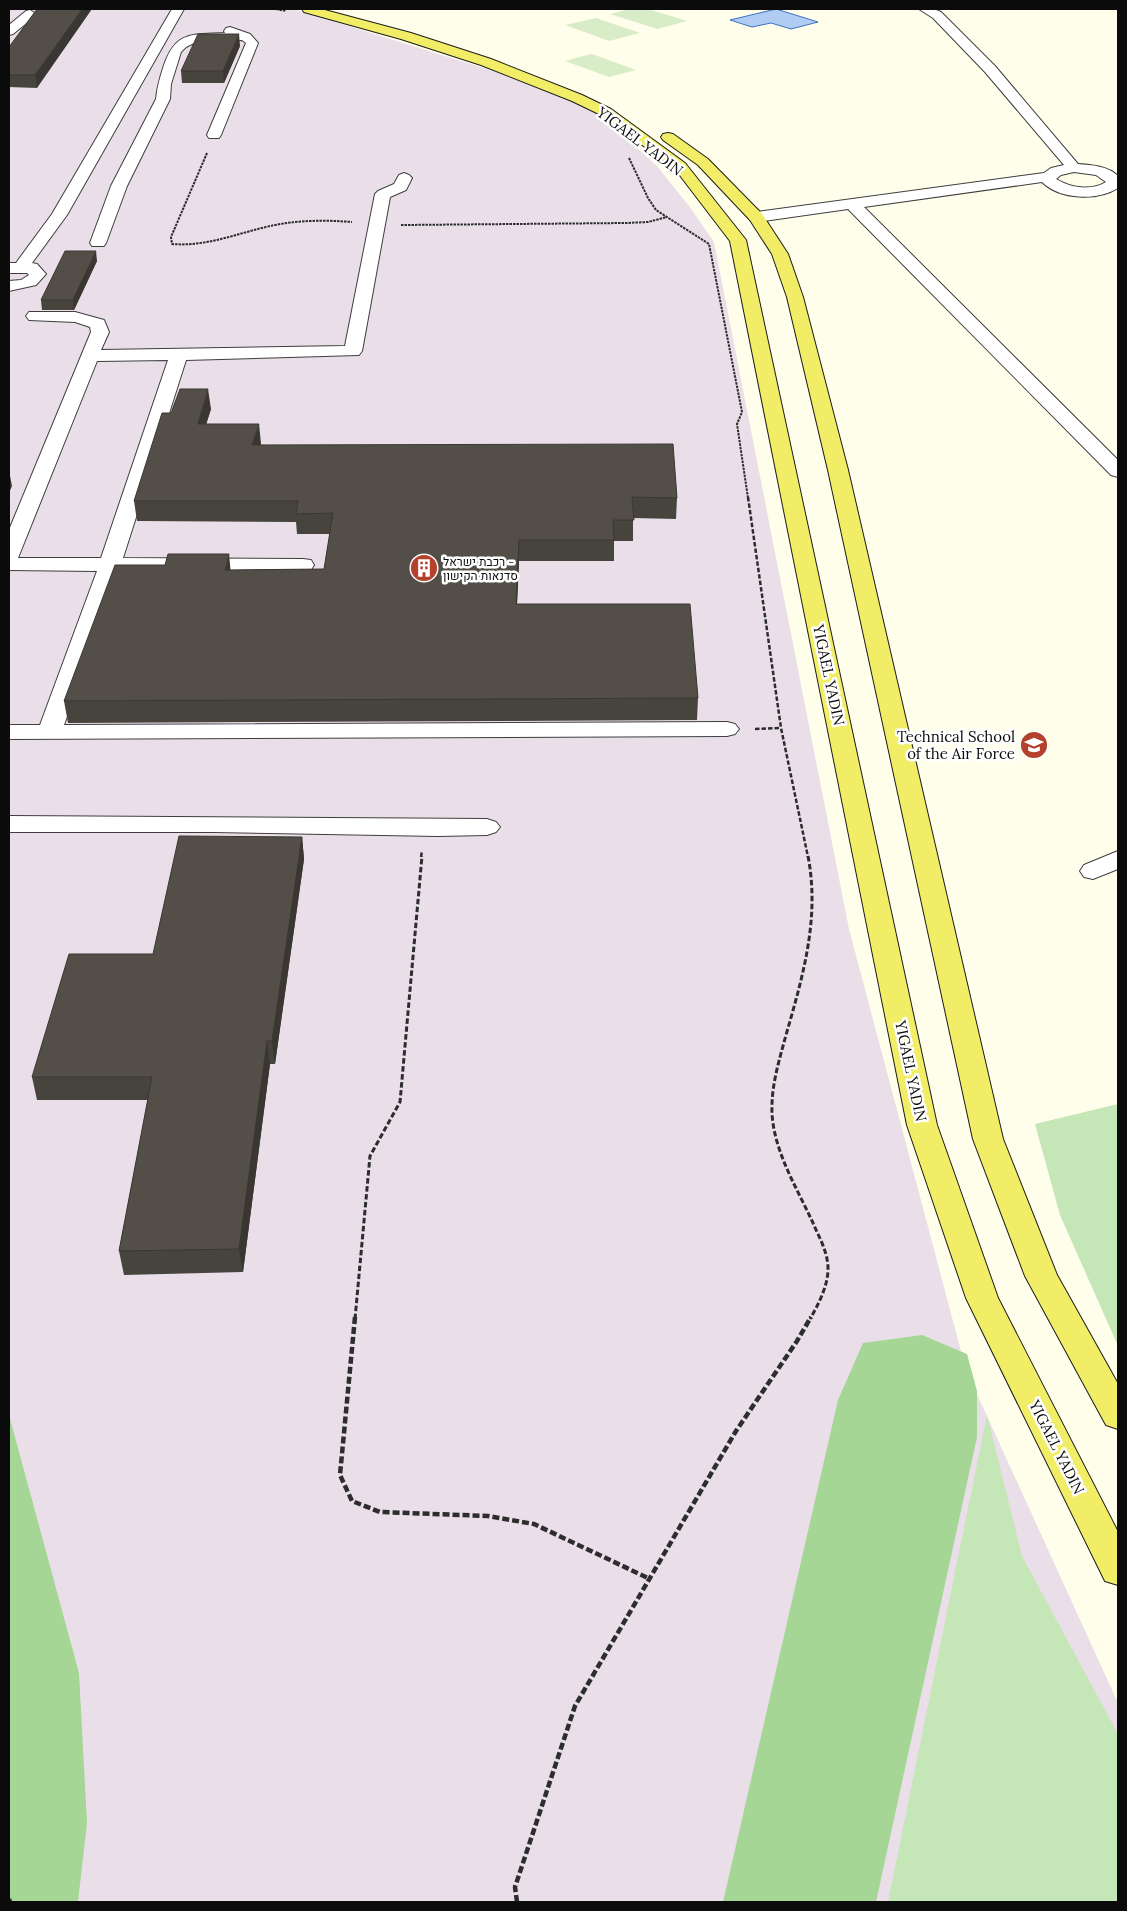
<svg xmlns="http://www.w3.org/2000/svg" width="1127" height="1911" viewBox="0 0 1127 1911" font-family="Lora,Heebo,serif">
	<style>
		.industrial { fill: #eadfe9 }
		.green { fill: #c5e6b6 }
		.forest { fill: #a5d696 }
		.pitch { fill: #d8edc7 }
		.water { fill: #b1ccf2; stroke: #3c72c5 }
		.lines { fill: none; stroke-linecap: round; stroke-linejoin: round }
		.minor-casing { stroke: #3e3e3e; stroke-width: 2 }
		.major-casing { stroke: #1c1c1c; stroke-width: 2 }
		.path-far3 { stroke: #2d2d2d; stroke-width: 2; stroke-dasharray: 2.5 1; stroke-linecap: butt }
		.path-far2 { stroke: #2d2d2d; stroke-width: 2.5; stroke-dasharray: 4.5 2; stroke-linecap: butt }
		.path-far1 { stroke: #2d2d2d; stroke-width: 3; stroke-dasharray: 5.5 2.5; stroke-linecap: butt }
		.path { stroke: #2d2d2d; stroke-width: 4.5; stroke-dasharray: 7 3; stroke-linecap: butt }
		.minor { fill: #fff; fill-rule: evenodd }
		.major { fill: #f1ed67; fill-rule: evenodd }
		.wall { fill: #47443e }
		.shaded-wall { fill: #3a3732 }
		.building { fill: #534f48; stroke: #3a3732 }
		.labels { text-anchor: middle; dominant-baseline: central; stroke-width: 5; stroke-linejoin: round; paint-order: stroke }
		.far-poi-label { font-size: 12px; fill: #0b0b0b; stroke: #fff; text-anchor: start }
		.street-label { font-size: 15px; fill: #0b0b0b; stroke: #fff }
		.poi-label { font-size: 15px; fill: #0b0b0b; stroke: #fff; text-anchor: end }
	</style>
	<rect width="100%" height="100%" fill="#fefeea"/>
	<path class="industrial" d="M9,9H294L532,83L595,111L657,166L689,206L714,242L849,929L966,1370L1118,1703V1902H9Z"/>
	<path class="green" d="M1118,1104V1346L1060,1215L1035,1124Z
		M987,1415L1022,1556L1118,1734V1902H888Z"/>
	<path class="forest" d="M922,1335L967,1354L977,1391V1437L876,1902H723L838,1400L863,1343Z
		M9,1415L79,1673L87,1823L78,1902H9Z"/>
	<path class="pitch" d="M630,9H648L687,21L657,29L610,14Z
		M596,18L640,33L609,41L565,25Z
		M591,54H592L636,70L609,77L565,61Z"/>
	<path class="water" d="M776,9L818,22L791,29L771,23L752,27L730,20Z"/>
	<g class="lines">
		<defs>
			<path id="minor" d="M172,9H184L67,215L32,263L37,264L46,274L36,285L9,291V281L21,280L29,275L27,273H9V263H16L52,214Z
				M919,9H934L941,12L995,66L1078,164C1092,165 1108,166 1118,176V188C1098,201 1060,200 1042,182L864,207L1118,460V477L1111,475L848,209L756,222L750,220L748,217L750,214L756,212L1044,173L1051,168L1064,165L985,72L933,18ZM1074,172L1096,175L1106,182C1091,191 1071,188 1056,179L1061,175Z
				M30,10L36,14L34,17L13,34L9,35V25L26,11Z
				M230,27L250,34L258,43L221,135L219,138H209L207,135L246,43L242,40L194,43L186,47L181,52L171,84L170,99L127,186L106,243L104,246H92L90,243L111,186L156,99C157,87 160,77 164,65C176,30 193,35 225,33L224,31L226,28Z
				M404,173L409,175L412,178L406,190L390,197L362,351L359,355L186,360L123,558L303,559L311,560L314,565L311,570L303,571H118L64,725L727,722L735,724L739,729L735,734L727,736L9,739V725H40L97,571L9,570V530L91,332L90,327L75,322L29,320L26,316L29,312H75L104,320L109,332L101,350L345,346L375,194L378,191L394,184L399,175ZM168,360L101,558H18L97,361Z
				M9,816L487,819L496,822L500,827L496,832L487,835L438,836L213,832H9Z
				M1118,851V869L1093,879L1084,877L1080,871L1084,865Z"/>
			<path id="major" d="M302,9H321L411,33L491,59L582,95L611,109L685,163L746,240L937,1125L998,1298L1118,1532V1585L1105,1581L966,1298L907,1125L730,241L675,169L601,115L572,101L481,65L401,39L304,12Z
				M668,133L673,134L708,159L762,214L788,254L803,297L848,470L1003,1139L1057,1275L1118,1384V1429L1106,1425L1025,1276L973,1139L828,470L787,297L772,254L750,220L698,165L663,140L661,137L663,134Z"/>
		</defs>
		<use href="#minor" class="minor-casing"/>
		<use href="#major" class="major-casing"/>
		<path class="path-far3" d="M276,9L286,11
			M207,153L171,237L172,244C208,247 240,232 275,225C300,220 326,220 352,222
			M629,158L648,198L656,210L709,244L742,412L737,424L748,498
			M401,225L626,223L648,222L667,217"/>
		<path class="path-far2" d="M748,497L781,728L808,857
			M755,729L781,728
			M421,857L422,851"/>
		<path class="path-far1" d="M808,856C820,918 803,976 786,1035C779,1061 771,1086 772,1113C774,1152 797,1188 813,1223C819,1237 828,1252 828,1269C828,1286 818,1305 810,1319
			M355,1319L370,1156L400,1102L422,856"/>
		<path class="path" d="M355,1317L340,1475L352,1501L380,1512L488,1516L534,1524L650,1579
			M9,1899L10,1902
			M517,1902L515,1887L575,1706L736,1431L797,1341L811,1317"/>
		<use href="#minor" class="minor"/>
		<use href="#major" class="major"/>
	</g>
	<path class="wall" d="M54,9L37,88L9,87V47Z
		M240,46L224,83H182L181,71Z
		M97,261L74,310H42L41,300Z
		M211,409L206,424L261,444V445L677,498L676,519L633,518V541H614V561H519L517,604L698,698L697,720L68,723L64,701L231,570L324,569L330,534H297L296,522L137,521L134,501L171,413Z
		M302,837L304,859L275,1064H270L243,1272L124,1275L119,1251L148,1100H37L32,1077L153,954Z"/>
	<path class="shaded-wall" d="M82,9H92L37,88L35,75Z
		M239,34L240,46L224,83L223,71Z
		M96,251L97,261L74,310L73,300Z
		M208,389L211,409L200,444L198,424Z
		M259,424L261,444L254,465L252,445Z
		M9,471L12,486L9,493Z
		M519,540V561L516,625V604Z
		M229,554L231,575L225,570Z
		M302,837L304,859L275,1064L272,1041Z
		M267,1041L270,1064L243,1272L239,1249Z"/>
	<path class="building" d="M37,9H82L35,75H9V47Z
		M198,34H239L223,71H181Z
		M65,251H96L73,300H41Z
		M180,389H208L198,424H259L252,445L673,444L677,498L632,497L634,520H613L614,540H519L516,604H690L698,698L64,701L115,565H165L168,554H229L225,570L324,569L333,513L296,514L298,501H134L162,413H171Z
		M179,836L302,837L272,1041H267L239,1249L119,1251L152,1077H32L69,954H153Z"/>
	<defs>
		<symbol id="building-disc" viewBox="-11 -11 22 22"><circle r="9.5" fill="#b3412b" stroke="#fff"/><path d="M-4-6H4V6H1V3H-1V6H-4ZM-2.5-4.3h1.7v1.8h-1.7ZM.8-4.3h1.7v1.8H.8ZM-2.5-1h1.7V.8h-1.7ZM.8-1h1.7V.8H.8Z" fill="#fff"/></symbol>
		<symbol id="university-disc" viewBox="-11 -11 22 22"><circle r="9.5" fill="#b3412b" stroke="#fff"/><path d="M0-5L7-2L0 1L-7-2ZM-4 1L0 2.5L4 1V4Q0 6-4 4Z" fill="#fff"/></symbol>
	</defs>
	<g fill-rule="evenodd">
		<use href="#building-disc" x="408" y="552" width="32" height="32"/>
		<use href="#university-disc" x="1018" y="729" width="32" height="32"/>
	</g>
	<g class="labels">
		<g class="far-poi-label">
			<text x="443" y="561">רכבת ישראל -<tspan x="443" dy="14">סדנאות הקישון</tspan></text>
		</g>
		<g class="street-label">
			<text transform="translate(640 141) rotate(37)">YIGAEL YADIN</text>
			<text transform="translate(829 675) rotate(78)">YIGAEL YADIN</text>
			<text transform="translate(911 1071) rotate(78)">YIGAEL YADIN</text>
			<text transform="translate(1057 1447) rotate(63)">YIGAEL YADIN</text>
		</g>
		<g class="poi-label">
			<text x="1015" y="736">Technical School<tspan x="1015" dy="17">of the Air Force</tspan></text>
		</g>
	</g>
	<rect width="1127" height="1911" fill="none" stroke="#0b0b0b" stroke-width="20"/>
</svg>
